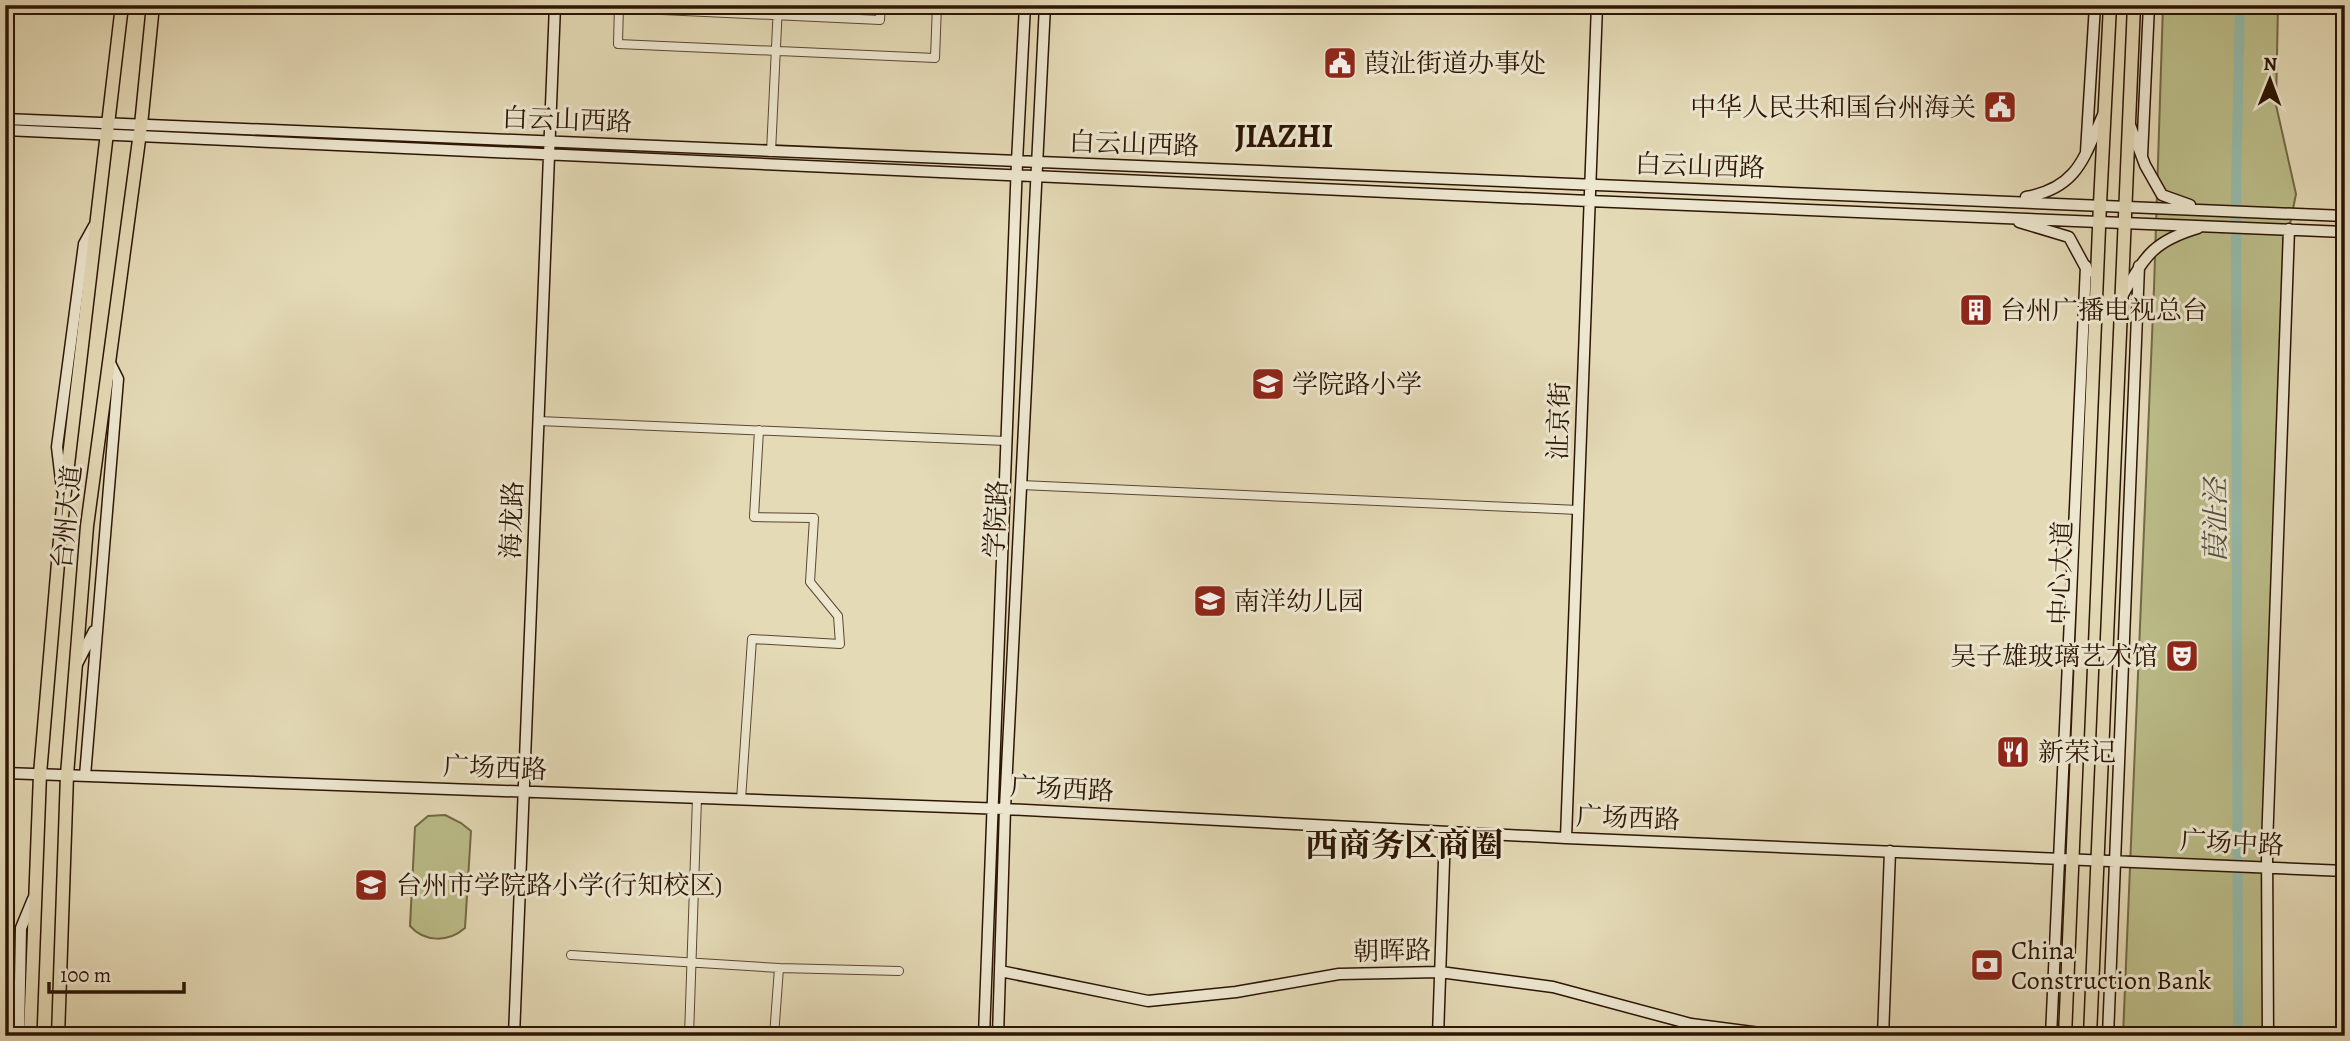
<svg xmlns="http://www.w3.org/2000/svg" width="2350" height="1041" viewBox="0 0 2350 1041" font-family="Alegreya,'Noto Serif SC',serif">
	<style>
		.green { fill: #bbbd89; stroke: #746946; stroke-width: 2 }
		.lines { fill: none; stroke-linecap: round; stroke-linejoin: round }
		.canal { stroke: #95bbac; stroke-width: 10 }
		.street-casing { stroke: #5b4630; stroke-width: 10 }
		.secondary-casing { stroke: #2d1504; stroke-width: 13 }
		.primary-casing { stroke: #2d1504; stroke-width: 15 }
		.street { stroke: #ede7d0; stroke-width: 8 }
		.secondary { stroke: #ede7d0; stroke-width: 10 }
		.primary { stroke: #e4dab6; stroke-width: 12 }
		.labels { text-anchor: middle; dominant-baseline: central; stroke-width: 6; stroke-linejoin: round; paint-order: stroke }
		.poi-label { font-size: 26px; fill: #2d1504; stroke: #ede7d0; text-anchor: start }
		.street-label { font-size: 26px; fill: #2d1504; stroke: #ede7d0 }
		.water-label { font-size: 28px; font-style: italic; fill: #514f3f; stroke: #ede7d0 }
		.district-label { font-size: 33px; font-weight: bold; fill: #2d1504; stroke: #ede7d0 }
	</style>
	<rect width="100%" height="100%" fill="#e4dab6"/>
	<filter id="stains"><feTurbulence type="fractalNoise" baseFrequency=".00286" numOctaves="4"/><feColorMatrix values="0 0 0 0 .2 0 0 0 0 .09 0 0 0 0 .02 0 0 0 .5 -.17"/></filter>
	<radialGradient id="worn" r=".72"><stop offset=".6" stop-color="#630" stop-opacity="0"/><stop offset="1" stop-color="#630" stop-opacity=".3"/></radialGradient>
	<path class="green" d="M2163,5H2278L2276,105L2296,194L2289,229L2267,846L2268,1036H2123L2154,288Z
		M445,815L461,823L471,831L465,928C449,942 425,943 410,926L415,827L428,816Z"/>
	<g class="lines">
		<path class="canal" d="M2238,1036L2236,186L2240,5"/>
		<defs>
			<path id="street" d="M619,5L618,44L935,58L937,5
				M619,8L880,20L881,5
				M771,152L778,5
				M539,421L1006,441
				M1021,485L1578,510
				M741,800L752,639L840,644L838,616L810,582L814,518L754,517L759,430
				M571,955L779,968L899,971
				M689,1036L697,798
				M774,1036L779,968"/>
			<path id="secondary" d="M5,119L2345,216
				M2130,125L2145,165L2162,195L2190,205
				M5,130L1589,201L2345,232
				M2086,152L2095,5
				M2142,156L2149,5
				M2026,197C2078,188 2084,157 2103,115
				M2019,222L2069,237L2088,272
				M2121,298C2145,257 2151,242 2198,228
				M62,489L57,447L84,244L94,226
				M77,664L94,631
				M5,773L1005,809L1566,838L2345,871
				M85,776L118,379L109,361
				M1566,838L1597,5
				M1000,971L1148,1001L1236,992L1339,974L1440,972L1553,987L1691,1024L1783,1036
				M19,1036L21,928L33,899
				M514,1036L555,5
				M984,1036L1017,162L1025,5
				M998,1036L1005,809L1045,5
				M1438,1036L1445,832
				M1883,1036L1890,851
				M2051,1036L2086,266
				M2108,1036L2139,266
				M2268,1036L2267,846L2289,229"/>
			<path id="primary" d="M30,1036L40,774L62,516L122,5
				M58,1036L67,775L87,526L141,125L153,5
				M2065,1036L2100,204L2110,5
				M2090,1036L2134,5"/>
		</defs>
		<use href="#street" class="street-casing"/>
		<use href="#secondary" class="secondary-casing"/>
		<use href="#primary" class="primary-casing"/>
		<use href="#street" class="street"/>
		<use href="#secondary" class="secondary"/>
		<use href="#primary" class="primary"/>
	</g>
	<defs>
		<symbol id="civic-square" viewBox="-11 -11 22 22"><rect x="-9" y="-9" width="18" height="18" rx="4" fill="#8f2418" stroke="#ede7d0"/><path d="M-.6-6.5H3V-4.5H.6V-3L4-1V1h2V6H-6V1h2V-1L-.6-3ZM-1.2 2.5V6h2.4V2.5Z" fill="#fff"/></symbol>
		<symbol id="building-square" viewBox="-11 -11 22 22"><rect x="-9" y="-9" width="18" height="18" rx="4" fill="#8f2418" stroke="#ede7d0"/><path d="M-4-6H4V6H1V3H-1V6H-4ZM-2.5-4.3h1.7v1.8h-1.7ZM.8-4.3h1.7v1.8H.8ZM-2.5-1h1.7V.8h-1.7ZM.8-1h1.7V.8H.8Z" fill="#fff"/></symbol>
		<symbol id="school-square" viewBox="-11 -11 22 22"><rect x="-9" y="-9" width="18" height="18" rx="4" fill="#8f2418" stroke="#ede7d0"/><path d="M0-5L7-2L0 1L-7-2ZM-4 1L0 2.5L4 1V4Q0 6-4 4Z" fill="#fff"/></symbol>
		<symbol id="theatre-square" viewBox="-11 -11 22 22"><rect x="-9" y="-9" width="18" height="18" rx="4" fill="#8f2418" stroke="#ede7d0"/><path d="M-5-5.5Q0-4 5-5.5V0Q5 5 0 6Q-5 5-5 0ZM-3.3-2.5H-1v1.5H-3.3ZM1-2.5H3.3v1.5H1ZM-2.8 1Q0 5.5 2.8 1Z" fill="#fff"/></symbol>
		<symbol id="restaurant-square" viewBox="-11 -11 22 22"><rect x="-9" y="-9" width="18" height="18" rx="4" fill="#8f2418" stroke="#ede7d0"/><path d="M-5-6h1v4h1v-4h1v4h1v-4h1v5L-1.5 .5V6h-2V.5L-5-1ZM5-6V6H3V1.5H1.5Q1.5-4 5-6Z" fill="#fff"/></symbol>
		<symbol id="bank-square" viewBox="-11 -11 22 22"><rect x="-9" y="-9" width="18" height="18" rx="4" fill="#8f2418" stroke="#ede7d0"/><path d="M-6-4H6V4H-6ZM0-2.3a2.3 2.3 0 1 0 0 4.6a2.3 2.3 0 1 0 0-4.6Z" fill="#fff"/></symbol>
	</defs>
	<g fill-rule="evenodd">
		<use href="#civic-square" x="1321" y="44" width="38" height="38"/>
		<use href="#civic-square" x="1981" y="88" width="38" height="38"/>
		<use href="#building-square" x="1957" y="291" width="38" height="38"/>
		<use href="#school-square" x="1249" y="365" width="38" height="38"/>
		<use href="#school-square" x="1191" y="582" width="38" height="38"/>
		<use href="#theatre-square" x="2163" y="637" width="38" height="38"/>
		<use href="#restaurant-square" x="1994" y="733" width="38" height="38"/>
		<use href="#school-square" x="352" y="866" width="38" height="38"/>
		<use href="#bank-square" x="1968" y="946" width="38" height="38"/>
	</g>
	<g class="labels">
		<g class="poi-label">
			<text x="1364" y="63">葭沚街道办事处</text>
			<text x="1976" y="107" text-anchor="end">中华人民共和国台州海关</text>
			<text x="2000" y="310">台州广播电视总台</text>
			<text x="1292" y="384">学院路小学</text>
			<text x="1234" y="601">南洋幼儿园</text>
			<text x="2158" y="656" text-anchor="end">吴子雄玻璃艺术馆</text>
			<text x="2038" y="752">新荣记</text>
			<text x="396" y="885">台州市学院路小学(行知校区)</text>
			<text x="2011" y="950">China<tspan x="2011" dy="30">Construction Bank</tspan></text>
		</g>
		<g class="street-label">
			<text transform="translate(567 120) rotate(2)">白云山西路</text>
			<text transform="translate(1134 144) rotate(2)">白云山西路</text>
			<text transform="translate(1700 166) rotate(2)">白云山西路</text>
			<text transform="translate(1559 421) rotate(-88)">沚京街</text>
			<text transform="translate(67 517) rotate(-84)">台州大道</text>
			<text transform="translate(996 519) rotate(-87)">学院路</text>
			<text transform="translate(512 520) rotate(-88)">海龙路</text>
			<text transform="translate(2061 573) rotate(-88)">中心大道</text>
			<text transform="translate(495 768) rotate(2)">广场西路</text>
			<text transform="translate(1062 789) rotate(3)">广场西路</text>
			<text transform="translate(1628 818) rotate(2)">广场西路</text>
			<text transform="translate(2232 843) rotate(3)">广场中路</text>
			<text transform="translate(1392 951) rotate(-1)">朝晖路</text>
		</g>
		<g class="water-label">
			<text transform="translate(2216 520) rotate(-90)">葭沚泾</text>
		</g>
		<g class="district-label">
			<text x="1284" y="135">JIAZHI</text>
			<text x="1404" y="844">西商务区商圈</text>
		</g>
	</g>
	<rect width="2350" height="1041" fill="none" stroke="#e4dab6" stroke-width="28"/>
	<rect x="7" y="7" width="2336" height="1027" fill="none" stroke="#2d1504" stroke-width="3.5"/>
	<rect x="14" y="14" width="2322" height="1013" fill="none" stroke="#2d1504" stroke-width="2"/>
	<g transform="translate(2270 80) rotate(1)" stroke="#ede7d0" stroke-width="5" paint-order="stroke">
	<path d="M0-5L12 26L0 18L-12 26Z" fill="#2d1504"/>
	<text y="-10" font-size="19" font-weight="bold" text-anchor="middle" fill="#2d1504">N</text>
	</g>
	<path d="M49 982v10h135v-10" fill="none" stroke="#2d1504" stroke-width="3.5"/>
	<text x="60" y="982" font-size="21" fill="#2d1504" stroke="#ede7d0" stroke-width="5" paint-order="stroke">100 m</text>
	<rect width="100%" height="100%" filter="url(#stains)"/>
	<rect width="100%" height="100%" fill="url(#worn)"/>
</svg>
